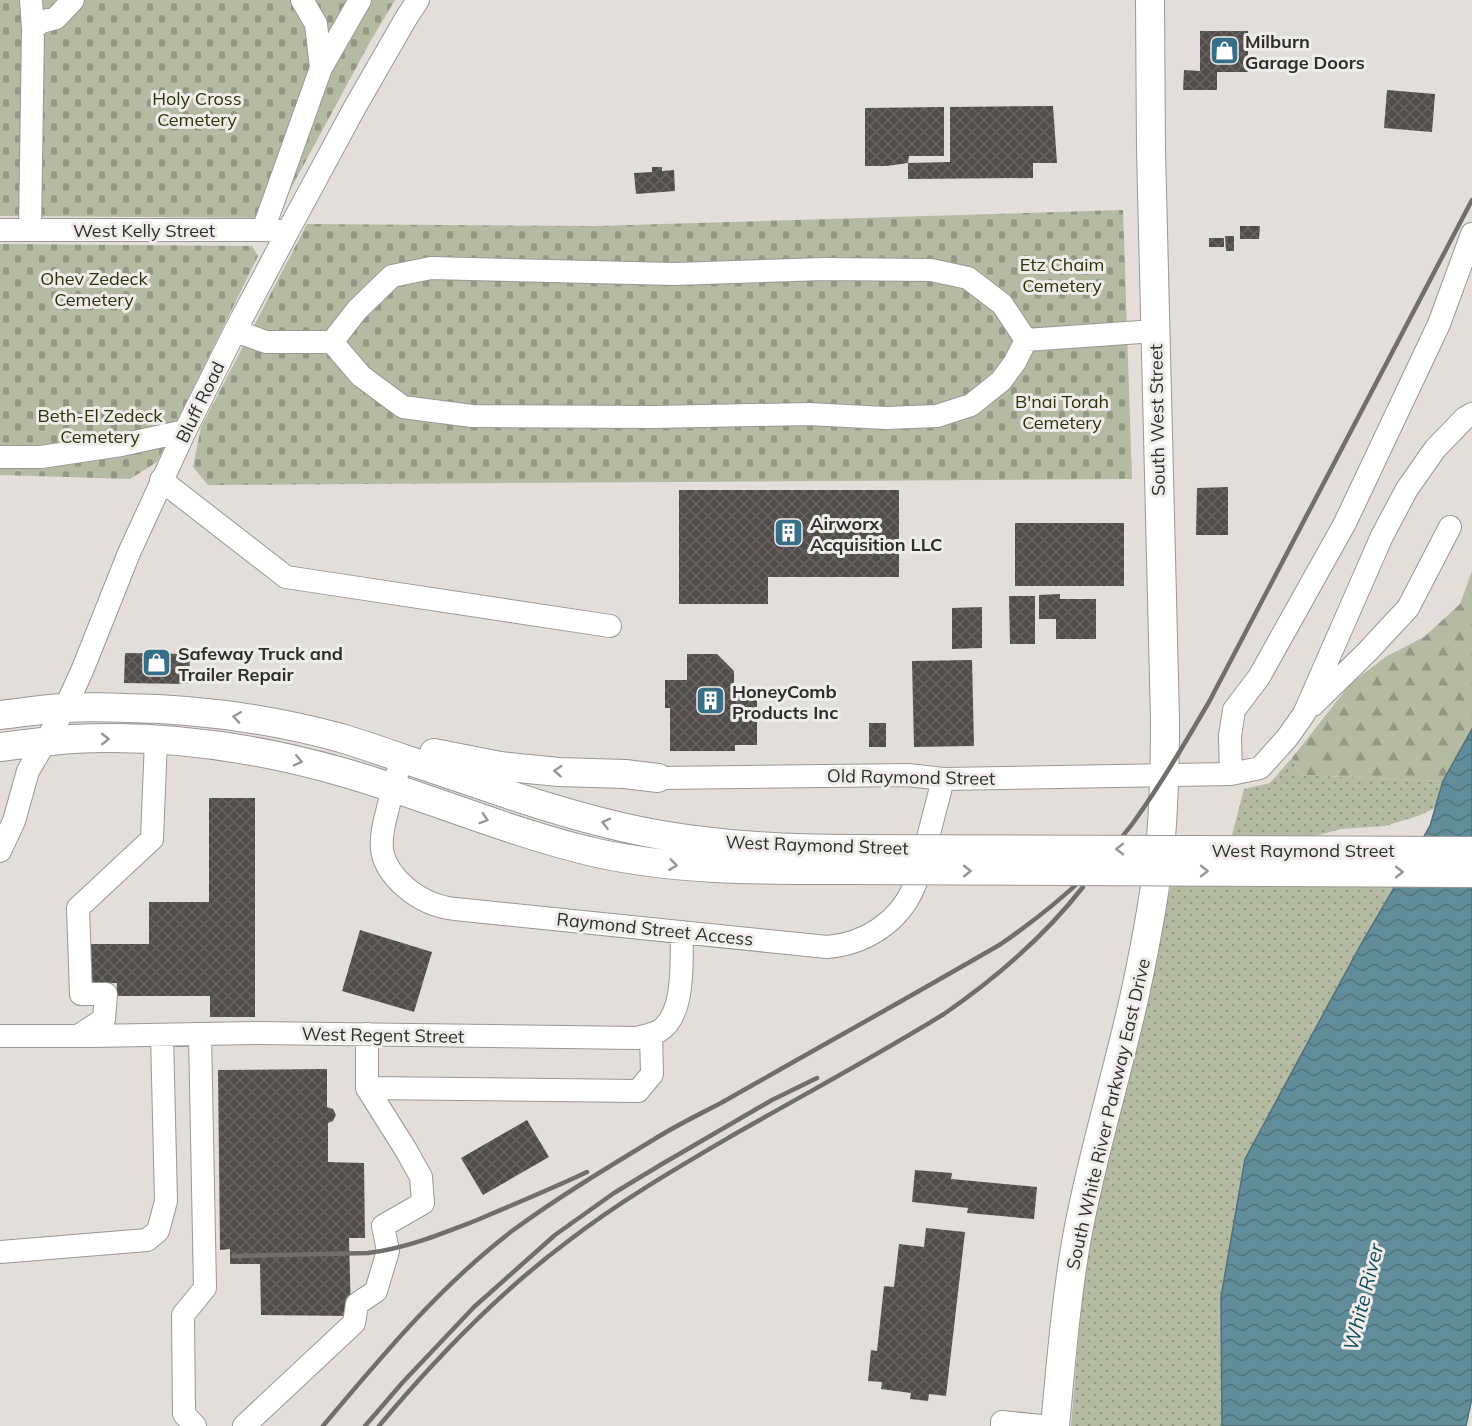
<svg xmlns="http://www.w3.org/2000/svg" width="1472" height="1426" viewBox="0 0 1472 1426" font-family="Mulish,sans-serif">
	<style>
		.grass { fill: url(#grass-dots) }
		.forest { fill: url(#forest-firs) }
		.cemetery { fill: url(#cemetery-stones) }
		.water { fill: url(#water-waves); stroke: #527079; stroke-width: 1.5 }
		.building { fill: url(#building-cross-hatch) }
		.lines { fill: none; stroke-linecap: round; stroke-linejoin: round }
		.minor-casing { stroke: #9c9694; stroke-width: 24 }
		.major-casing { stroke: #9c9694; stroke-width: 30 }
		.minor { stroke: #fff; stroke-width: 22 }
		.major { stroke: #fff; stroke-width: 28 }
		.rail { stroke: #716e6c; stroke-width: 4.5 }
		.major-bridge-casing { stroke: #9c9694; stroke-width: 30; stroke-linecap: butt }
		.major-bridge { stroke: #fff; stroke-width: 28 }
		.oneway { stroke: #989696 }
		.labels { text-anchor: middle; dominant-baseline: central; stroke-width: 6; stroke-linejoin: round; paint-order: stroke }
		.poi-label { font-size: 18px; font-weight: bold; fill: #302e2d; stroke: #f1ebe9; text-anchor: start }
		.park-label { font-size: 18px; fill: #2a3408; stroke: #f1ebe9 }
		.street-label { font-size: 18px; fill: #302e2d; stroke: #f1ebe9 }
		.water-label { font-size: 20px; font-style: italic; fill: #0a4c5b; stroke: #f1ebe9 }
	</style>
	<defs>
		<pattern id="grass-dots" width="8" height="8" patternUnits="userSpaceOnUse" patternTransform="scale(1.5)"><rect width="8" height="8" fill="#b4bba2"/><path d="M2 2h.1M6 6h.1" fill="none" stroke="#939884" stroke-width="1.8" stroke-linecap="round"/></pattern>
		<pattern id="forest-firs" width="22" height="20" patternUnits="userSpaceOnUse" patternTransform="scale(1.5)"><rect width="22" height="20" fill="#b4bba2"/><path d="M5 1l3.5 6h-7zM16 11l3.5 6h-7z" fill="#939884"/></pattern>
		<pattern id="cemetery-stones" width="16" height="16" patternUnits="userSpaceOnUse" patternTransform="scale(1.5)"><rect width="16" height="16" fill="#b4bba2"/><path d="M2 7V4a2 2 0 0 1 4 0v3zM10 15v-3a2 2 0 0 1 4 0v3z" fill="#939884"/></pattern>
		<pattern id="water-waves" width="16" height="10" patternUnits="userSpaceOnUse" patternTransform="scale(1.5)"><rect width="16" height="10" fill="#618d9a"/><path d="M0 5q4-4 8 0t8 0" fill="none" stroke="#50747e"/></pattern>
		<pattern id="building-cross-hatch" width="8" height="8" patternUnits="userSpaceOnUse" patternTransform="scale(1.5)"><rect width="8" height="8" fill="#524d4b"/><path d="M0 0l8 8M0 8l8-8" fill="none" stroke="#686462"/></pattern>
	</defs>
	<rect width="100%" height="100%" fill="#e4dedb"/>
	<path class="grass" d="M1292,758L1299,775L1443,781L1435,808L1418,816L1385,826L1341,829L1304,839H1231L1244,789L1270,783Z
		M1171,886H1394L1360,946L1245,1159L1221,1297L1222,1426H1071L1086,1249Z"/>
	<path class="forest" d="M1472,571V729L1443,781L1299,775L1292,758L1351,683L1387,656L1424,637L1460,604Z"/>
	<path class="cemetery" d="M0,0H395L370,42L275,218L0,216Z
		M1123,210L1132,479L208,485L193,467L201,427L307,224L596,226Z
		M0,244L252,246L258,256L157,462L130,479L0,475Z"/>
	<path class="water" d="M1472,729V1398L1466,1426H1222L1221,1297L1245,1159L1360,946L1430,826L1443,781Z"/>
	<path class="building" d="M1200,31H1248V72H1217V90H1183L1184,70L1200,71Z
		M1387,90L1435,94L1432,132L1384,128Z
		M1053,106L1057,163H1033V178L908,179V163L950,162V107Z
		M944,107V156H909L908,163L887,166H865V108Z
		M652,167H662V171L674,170L675,191L636,194L634,173L652,172Z
		M1240,226H1260L1259,239H1240Z
		M1225,236H1234V251H1226Z
		M1209,238H1224V247H1209Z
		M1228,487V535H1196L1197,488Z
		M679,490H899V577H768V604H679Z
		M1015,523H1124V586H1015Z
		M1060,594V599H1096V639H1056V619H1039V595Z
		M1009,596H1035V644H1010Z
		M982,607V648L952,649V608Z
		M125,653L190,654L189,684L124,683Z
		M687,654H717L734,671V694H757V745H735V751H670V708H665V680H687Z
		M972,660L974,746L914,747L912,661Z
		M869,723H886V747H869Z
		M209,798H255V1017H210V996H116L117,983H86V944H149V902H209Z
		M360,930L432,952L414,1012L342,991Z
		M327,1069V1107L333,1109L336,1115L333,1121L328,1123V1162L364,1163L365,1238H349L351,1316L261,1315L260,1264H230V1249L220,1250L218,1070Z
		M527,1120L549,1157L483,1195L461,1158Z
		M915,1170L952,1173L951,1179L1037,1187L1034,1219L967,1213L968,1208L912,1202Z
		M926,1228L965,1232L946,1396L929,1394L928,1401L910,1399L911,1393L881,1389L882,1382L868,1381L871,1350L877,1351L884,1286L894,1287L899,1244L924,1247Z"/>
	<g class="lines">
		<defs>
			<path id="minor" d="M302,0L316,24L321,68
				M33,29L41,22L56,18L73,0
				M0,230H263L288,231
				M30,230L33,29L31,0
				M263,230L321,68L360,0
				M235,331L266,342H332L357,310L392,276L431,268L675,274L825,269L931,270L968,278L1002,304L1026,340L1155,331
				M332,342L361,376L403,407L472,416L654,417L808,414L886,418L937,416L971,405L1001,381L1015,362L1026,340
				M0,457H41L121,445L185,431
				M161,480L286,577L610,626
				M1313,705L1368,651L1408,608L1450,527
				M402,759C396,776 391,794 387,812C378,844 378,863 405,887C419,899 436,907 455,909L827,947C865,944 899,922 914,887C920,873 923,857 927,842C932,821 938,800 943,779
				M1231,774L1260,768L1287,738L1304,714L1382,536L1407,489L1435,449L1465,418L1472,414
				M658,778L908,775L943,779L1231,774L1230,736L1234,710L1259,677L1345,523L1439,324L1472,234
				M0,851L14,821L28,771L65,708L82,671L129,553L185,431L235,331L288,231L355,107L405,20L418,0
				M367,1034V1088L638,1091L652,1074L651,1034
				M0,1036H92L257,1033L636,1038C644,1036 652,1035 659,1031C686,1015 681,959 682,932
				M78,1036L104,1019L106,994H81L78,908L152,839L156,740
				M0,1252L147,1240L158,1231L166,1201L162,1035
				M195,1426L184,1414L183,1315L205,1288L200,1034
				M244,1426L354,1323L357,1304L376,1291L388,1251L383,1226L423,1203L421,1177L406,1150L367,1088
				M1002,1426V1422L1041,1426"/>
			<path id="major" d="M0,715C21,713 42,709 63,708C84,707 105,707 126,708C199,709 271,719 341,738C364,745 387,753 410,761C485,786 561,815 640,831C709,845 781,849 851,849
				M0,747C24,744 48,741 72,739C163,734 254,747 342,772C427,796 510,833 597,853C679,871 763,870 846,870
				M434,753L500,766L528,769L559,772L625,774L658,778
				M1055,1426C1061,1363 1066,1299 1077,1237C1092,1155 1117,1076 1135,994C1146,943 1156,890 1161,838C1164,799 1165,759 1165,720L1151,150L1150,0"/>
		</defs>
		<use href="#minor" class="minor-casing"/>
		<use href="#major" class="major-casing"/>
		<use href="#minor" class="minor"/>
		<use href="#major" class="major"/>
		<path class="rail" d="M233,1256L368,1253C407,1248 441,1234 477,1220C515,1204 551,1189 587,1172
			M323,1426C381,1357 440,1286 512,1231C557,1198 605,1169 653,1140C675,1126 698,1115 721,1103C814,1050 908,998 1001,944C1050,910 1097,871 1133,823C1161,784 1185,743 1209,702L1472,200
			M365,1426L403,1382L474,1307L555,1235L614,1193L662,1164L772,1100L817,1078
			M379,1426C435,1359 496,1295 567,1242C620,1201 677,1168 735,1134C805,1094 876,1056 944,1014C996,978 1044,937 1083,887"/>
		<defs>
			<path id="major-bridge" d="M851,849L1472,851
				M846,870L1472,873"/>
		</defs>
		<use href="#major-bridge" class="major-bridge-casing"/>
		<use href="#major-bridge" class="major-bridge"/>
	</g>
	<defs><path id="oneway-chevron" d="M-2-3.5L2.5 0L-2 3.5" fill="none" stroke-width="1.6" stroke-linecap="round" stroke-linejoin="round" transform="scale(1.5)"/></defs>
	<g class="oneway">
		<use href="#oneway-chevron" transform="translate(237 717) rotate(-172)"/>
		<use href="#oneway-chevron" transform="translate(105 739)"/>
		<use href="#oneway-chevron" transform="translate(298 761) rotate(13)"/>
		<use href="#oneway-chevron" transform="translate(558 771) rotate(-176)"/>
		<use href="#oneway-chevron" transform="translate(484 819) rotate(18)"/>
		<use href="#oneway-chevron" transform="translate(606 823) rotate(-166)"/>
		<use href="#oneway-chevron" transform="translate(1120 849) rotate(-180)"/>
		<use href="#oneway-chevron" transform="translate(673 865) rotate(7)"/>
		<use href="#oneway-chevron" transform="translate(967 871)"/>
		<use href="#oneway-chevron" transform="translate(1204 871)"/>
		<use href="#oneway-chevron" transform="translate(1399 872)"/>
	</g>
	<defs>
		<symbol id="shop-square" viewBox="-11 -11 22 22"><rect x="-9" y="-9" width="18" height="18" rx="4" fill="#376f89" stroke="#f1ebe9"/><path d="M-5-2.5h2.3a2.7 3.5 0 0 1 5.4 0H5L5.5 6h-11ZM-1.5-2.5h3a1.5 2.3 0 0 0-3 0Z" fill="#fff"/></symbol>
		<symbol id="building-square" viewBox="-11 -11 22 22"><rect x="-9" y="-9" width="18" height="18" rx="4" fill="#376f89" stroke="#f1ebe9"/><path d="M-4-6H4V6H1V3H-1V6H-4ZM-2.5-4.3h1.7v1.8h-1.7ZM.8-4.3h1.7v1.8H.8ZM-2.5-1h1.7V.8h-1.7ZM.8-1h1.7V.8H.8Z" fill="#fff"/></symbol>
	</defs>
	<g fill-rule="evenodd">
		<use href="#shop-square" x="1208" y="34" width="33" height="33"/>
		<use href="#building-square" x="772" y="516" width="33" height="33"/>
		<use href="#shop-square" x="140" y="646" width="33" height="33"/>
		<use href="#building-square" x="694" y="684" width="33" height="33"/>
	</g>
	<g class="labels">
		<g class="poi-label">
			<text x="1245" y="41">Milburn<tspan x="1245" dy="21">Garage Doors</tspan></text>
			<text x="810" y="523">Airworx<tspan x="810" dy="21">Acquisition LLC</tspan></text>
			<text x="178" y="653">Safeway Truck and<tspan x="178" dy="21">Trailer Repair</tspan></text>
			<text x="732" y="691">HoneyComb<tspan x="732" dy="21">Products Inc</tspan></text>
		</g>
		<g class="park-label">
			<text x="197" y="98">Holy Cross<tspan x="197" dy="21">Cemetery</tspan></text>
			<text x="1062" y="264">Etz Chaim<tspan x="1062" dy="21">Cemetery</tspan></text>
			<text x="94" y="278">Ohev Zedeck<tspan x="94" dy="21">Cemetery</tspan></text>
			<text x="1062" y="401">B'nai Torah<tspan x="1062" dy="21">Cemetery</tspan></text>
			<text x="100" y="415">Beth-El Zedeck<tspan x="100" dy="21">Cemetery</tspan></text>
		</g>
		<g class="street-label">
			<text x="144" y="230">West Kelly Street</text>
			<text transform="translate(200 402) rotate(-64)">Bluff Road</text>
			<text transform="translate(1157 420) rotate(-91)">South West Street</text>
			<text transform="translate(911 777) rotate(1)">Old Raymond Street</text>
			<text transform="translate(817 845) rotate(2)">West Raymond Street</text>
			<text x="1303" y="850">West Raymond Street</text>
			<text transform="translate(655 929) rotate(6)">Raymond Street Access</text>
			<text transform="translate(383 1035) rotate(1)">West Regent Street</text>
			<text transform="translate(1108 1114) rotate(-77)">South White River Parkway East Drive</text>
		</g>
		<g class="water-label">
			<text transform="translate(1363 1297) rotate(-76)">White River</text>
		</g>
	</g>
</svg>
